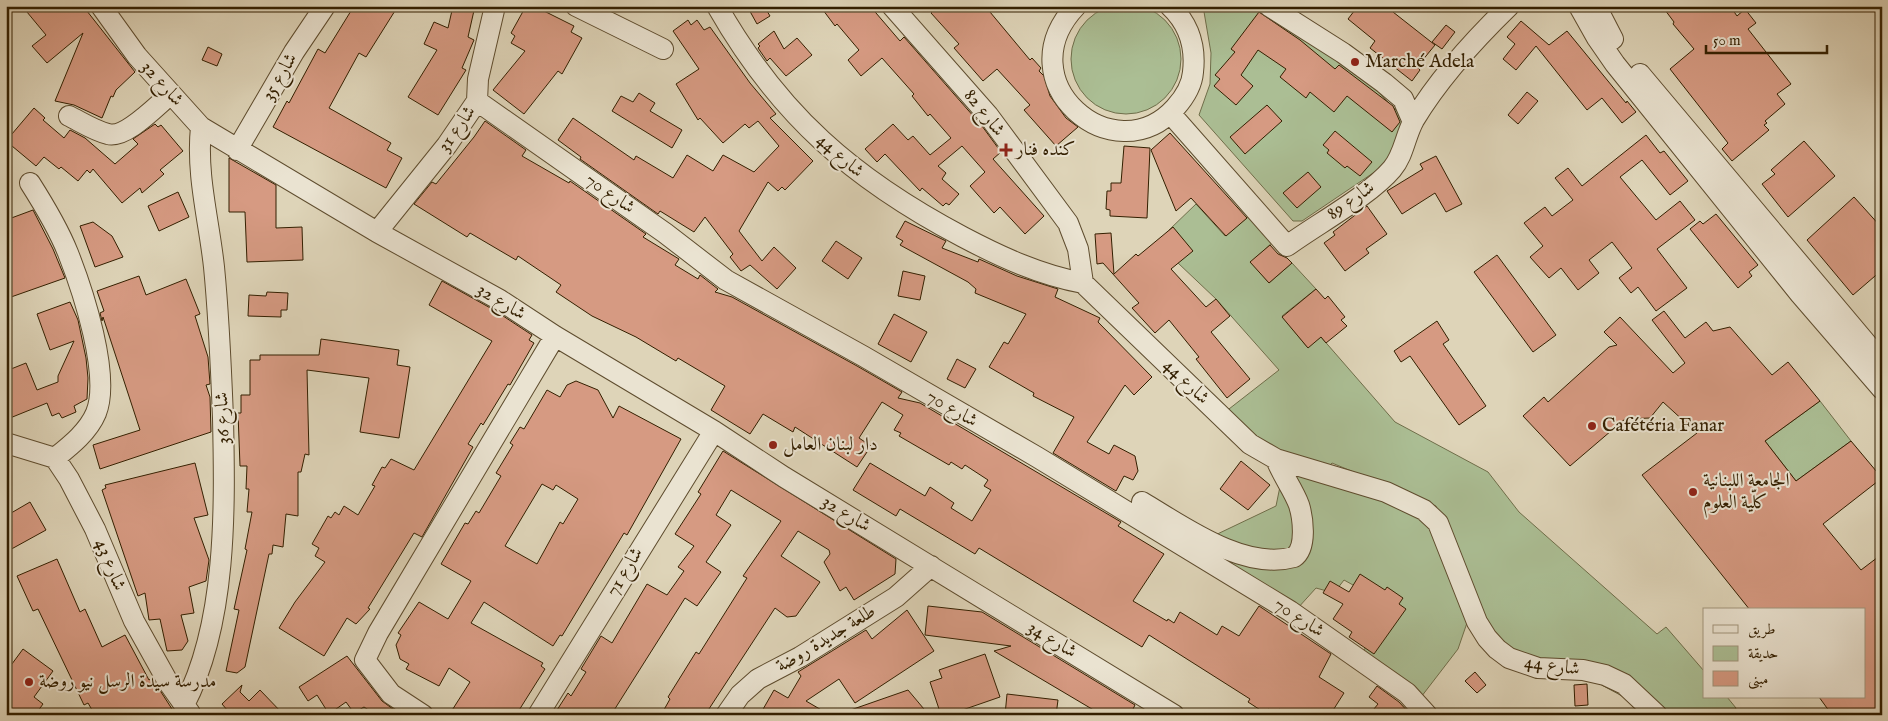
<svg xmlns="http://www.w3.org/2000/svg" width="1888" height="721" viewBox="0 0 1888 721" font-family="'IM FELL English',Amiri,serif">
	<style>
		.green { fill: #abbe94; stroke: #6f6e4a }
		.building { fill: #d69a82; stroke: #331f00; fill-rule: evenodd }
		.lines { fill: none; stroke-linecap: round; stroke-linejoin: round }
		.minor-casing { stroke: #5e4c2e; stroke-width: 22 }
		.minor { stroke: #eae3d1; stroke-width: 20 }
		.poi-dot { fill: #8f2418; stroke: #eae3d1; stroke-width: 2 }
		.labels { text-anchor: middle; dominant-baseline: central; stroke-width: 4; stroke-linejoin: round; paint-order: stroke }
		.poi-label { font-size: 19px; fill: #331f00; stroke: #eae3d1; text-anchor: start }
		.street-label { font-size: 19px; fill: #331f00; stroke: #eae3d1 }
	</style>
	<rect width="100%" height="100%" fill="#ded4b8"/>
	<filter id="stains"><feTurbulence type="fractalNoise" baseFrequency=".004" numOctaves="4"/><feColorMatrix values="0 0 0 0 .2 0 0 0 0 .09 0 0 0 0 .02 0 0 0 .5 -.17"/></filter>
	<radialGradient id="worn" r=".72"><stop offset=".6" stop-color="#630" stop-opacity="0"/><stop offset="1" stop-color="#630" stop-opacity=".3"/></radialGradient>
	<path class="green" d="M1071 59a55 55 0 1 1 110 0a55 55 0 1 1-110 0Z
		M1203,6H1264L1363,77L1407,121L1389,157L1379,169L1302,221H1293L1199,115L1210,84L1211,53Z
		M1196,204L1225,236L1249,216L1273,242L1251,262L1269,283L1292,263L1316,289L1282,316L1307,347L1321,337L1395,422L1488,472L1519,512L1657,634L1666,627L1704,671V697H1727L1736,708L1733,715H1657L1587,677L1524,673L1492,635L1436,506L1332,463L1322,473L1427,516L1469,617L1458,649L1418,701L1359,658L1382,621L1371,595L1344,580L1334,593L1316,588L1297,609L1186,549L1276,506L1284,467L1220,416L1279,370L1216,299L1178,263L1175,236L1169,230Z
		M1820,401L1851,441L1796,481L1765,441Z"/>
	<path class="building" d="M22,6H83L135,72L116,90L113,97L111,96L102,118L74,105L55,101L83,33L47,63L32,46L46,35Z
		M354,6H398L366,57L359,53L329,108L391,143L387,150L402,158L386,188L273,127L287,101L289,103L318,49L325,53Z
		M453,6H475L468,37L474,40L462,68L466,70L438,115L408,97L437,50L424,44L434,22L448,28Z
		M526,6H534L574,26L571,32L582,38L562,74L558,71L524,114L493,90L525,51L511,43L515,36L511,33Z
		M747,6H764L770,16L757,24Z
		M820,6H870L900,41L904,37L982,126L1001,152L993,159L1044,216L1025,234L1000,207L994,213L970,186L985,172L962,146L938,166L946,173L942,179L959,194L949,205L946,203L943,206L922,188L920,191L885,154L877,162L865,149L893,124L908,140L913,136L930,155L951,138L930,114L928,116L912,96L914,94L882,58L861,76L848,60L859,50L837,24L835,26Z
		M938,6H985L1030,60L1032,58L1041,68L1039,71L1044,76L1050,96L1066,118L1078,127L1056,146L1024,110L1030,105L997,69L983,81L954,48L959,44L931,13Z
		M1358,6H1397L1393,12L1435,45L1417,67L1420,70L1412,81L1370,48L1375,41L1348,19Z
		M1662,6H1730L1737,16L1745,9L1756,23L1748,29L1791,84L1777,94L1785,104L1765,121L1767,123L1764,125L1769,130L1732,161L1722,149L1728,143L1670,69L1694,49L1673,24L1674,22Z
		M1259,12L1300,40L1335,69L1339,65L1393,106L1400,122L1392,132L1347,96L1334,112L1310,92L1306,98L1280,77L1286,69L1258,50L1241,75L1253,86L1236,105L1214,86L1220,79L1215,75L1235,52L1231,49Z
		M688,20L691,25L697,20L704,30L710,27L750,83L776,114L770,118L813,161L785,190L782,187L778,191L768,182L739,231L762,261L774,247L796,268L777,289L750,265L741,271L730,257L733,254L705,217L694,232L660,211L658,214L580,159L581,157L558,140L573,118L634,160L636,156L673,178L687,155L713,171L723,155L754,172L779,146L758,121L749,128L745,124L723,143L700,118L698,120L676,84L699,69L673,31Z
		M1521,21L1549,45L1567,31L1626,103L1627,101L1636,112L1622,123L1602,98L1587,110L1536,46L1516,70L1503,59L1515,44L1507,37Z
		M1446,25L1455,32L1442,49L1432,42Z
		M774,31L784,49L797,38L812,55L786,76L770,58L767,61L758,48L760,46L758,44Z
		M208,47L222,54L217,66L202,60Z
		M1527,92L1538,101L1518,124L1508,115Z
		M639,93L655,103L650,111L682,130L672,148L612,111L621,96L633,102Z
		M1267,105L1282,121L1245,154L1230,137Z
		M34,108L45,118L43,120L64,138L70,130L85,138L115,164L138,144L133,139L155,124L158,127L161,125L183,151L160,170L164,174L142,193L140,188L122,203L93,169L90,173L87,170L78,181L61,167L59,169L44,157L36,166L6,141Z
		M485,121L526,150L522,156L569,183L570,181L646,234L643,237L679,259L675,265L698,279L700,275L718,289L715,292L732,297L857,366L902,392L898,398L920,403L1121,522L1118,526L1164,554L1133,601L1167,621L1168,619L1174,623L1180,612L1217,635L1222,626L1239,636L1259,606L1331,654L1319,677L1344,693L1330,715H1288L1279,709L1276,714L1268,709L1265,713L1248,702L1250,699L1149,635L1142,647L979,548L975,554L900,509L896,516L853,490L870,463L925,496L930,487L954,503L951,508L972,521L991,490L984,486L988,480L965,465L962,469L951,462L949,465L899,436L901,433L894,430L903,415L882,402L859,438L871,446L857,467L795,427L793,432L763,414L750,434L711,410L725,386L678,358L676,361L636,337L592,316L556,292L561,285L518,256L516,260L470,233L467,237L414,204L432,182L436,184L474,137Z
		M1335,131L1372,162L1360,176L1347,166L1345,168L1327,153L1329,150L1323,145Z
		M1170,133L1247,218L1226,236L1191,198L1176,211L1151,150Z
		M1646,135L1660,153L1664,151L1688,181L1670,195L1642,160L1620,177L1656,220L1680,201L1695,220L1657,249L1687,288L1656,311L1638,287L1631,293L1619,278L1632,268L1612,242L1589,260L1599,273L1578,290L1561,268L1549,278L1530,257L1543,246L1524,223L1545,207L1552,216L1573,200L1555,178L1568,168L1582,186Z
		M1804,141L1835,176L1788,217L1762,184L1775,174L1771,170Z
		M1124,146L1150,148L1147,218L1110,216V210L1106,209L1107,191H1111V183H1121Z
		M1436,156L1462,204L1446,212L1435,193L1402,214L1387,191L1423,169L1420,164Z
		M229,158L276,185V228L302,227L303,260L247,262L245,212H229Z
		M1308,172L1321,187L1297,208L1283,193Z
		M178,192L189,217L159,231L148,206Z
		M1854,197L1882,228V270L1853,295L1807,240Z
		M1367,206L1387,234L1366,249L1369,253L1345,271L1324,243L1335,235L1333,232Z
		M33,210L53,249L65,278L11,297L6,284V220Z
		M1716,214L1758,265L1749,272L1752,276L1738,288L1690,229L1700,221L1703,224Z
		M905,221L946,241L942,248L978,262L979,259L1017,276L1058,289L1055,297L1100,318L1098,322L1152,377L1134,395L1125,385L1087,442L1109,454L1114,445L1135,456L1138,471L1133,480L1124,476L1116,491L1053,453L1074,417L1033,396L1034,393L989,367L1004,342L1008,344L1026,314L975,293L976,289L968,282L900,245L903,241L896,237Z
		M93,222L112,236L123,257L95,267L80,226Z
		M1173,227L1193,251L1171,269L1206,307L1216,299L1230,316L1211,332L1250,379L1227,398L1196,359L1199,357L1169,320L1155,333L1132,308L1139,303L1103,263L1097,264L1095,234L1111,233L1114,274L1136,254L1138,256Z
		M836,241L862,258L848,279L822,261Z
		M1270,245L1278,254L1287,258L1292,263L1269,283L1250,262Z
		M1497,255L1556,335L1533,352L1474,272Z
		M903,271L925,276L920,300L898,296Z
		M139,276L146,295L186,279L200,314L195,316L208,357L210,384L206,385L210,397L211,432L100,469L93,445L140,430L103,317L102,321L100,313L104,311L97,291Z
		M442,281L494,310L532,335L529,340L534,343L510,385L508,384L483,425L481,423L468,444L473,447L422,537L414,533L368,608L370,609L356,624L347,618L324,656L279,628L295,602L325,562L315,556L319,548L312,544L328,516L331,518L335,512L339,515L344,506L358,515L375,486L372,485L382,467L385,468L391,459L414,470L492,341L429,305Z
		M1316,289L1325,299L1328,296L1345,317L1341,320L1347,326L1326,343L1321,337L1308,348L1282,317Z
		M267,292L288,293L287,310H281V317L248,316L249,295L266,296Z
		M70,302L78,320L86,358L88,378L87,399L74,406L76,412L62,418L59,413L52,416L47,403L10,418L6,408V371L26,363L37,390L58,382V376L74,341L50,350L37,314Z
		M1664,311L1685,338L1706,322L1713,331L1730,327L1772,375L1788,362L1820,401L1765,441L1796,481L1851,441L1882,478L1823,524L1861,570L1882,554V715H1832L1819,697H1864V610H1750L1642,475L1697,433L1663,402L1650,418L1625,419L1570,466L1523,416L1544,397L1548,402L1609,347L1617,345L1604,332L1620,317L1673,373L1685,363L1652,320Z
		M894,314L927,332L911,362L878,344Z
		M1437,321L1449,340L1443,344L1486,406L1459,425L1410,356L1401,362L1394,351Z
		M321,339L399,350L397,365L410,367L399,438L360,432L369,378L307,370L309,455L305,454L301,472H298V516L286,514L283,547L273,545L272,554H269L245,667L237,673L226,671L239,610L234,609L247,550L245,549L252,512H247L249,489H246L247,466H240L238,413H241V395H250V360H260V355H319Z
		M957,359L976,369L965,388L947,379Z
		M576,381L598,390L613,418L619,406L681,439L627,535L624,533L562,636L560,635L553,646L484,602L471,623L543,663L541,666L545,669L516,715H449L470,682L449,668L439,686L406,669L409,664L400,659L396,645L401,635L398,633L419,602L448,619L471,581L441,564L465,523L468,524L476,511L479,513L501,476L496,473L513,445L510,443L520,427L524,429L547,390L560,397L567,385ZM542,484L553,490L556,485L578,499L563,524L560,522L537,564L505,546Z
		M723,451L896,559L895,574L854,600L846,587L840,591L824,562L830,554L829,550L798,531L781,556L820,582L796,616L787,617L775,608L705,715H661L670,699L668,697L696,652L699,654L747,578L743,576L781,521L731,490L716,515L731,525L706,562L721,572L697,606L685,598L611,715H564L557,710L568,693L571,696L586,672L581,669L601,636L612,643L647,584L667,595L684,571L678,567L694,546L675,534L701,494L698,492Z
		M1241,461L1270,485L1248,510L1220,489Z
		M195,463L208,515L194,518L209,560L206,581L189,587L194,613L181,615L188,641L182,650L167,651L160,619L149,620L145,593L138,596L102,490L106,488L105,485Z
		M30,502L46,530L6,552V516Z
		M57,559L80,612L85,609L102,647L125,635L149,680L152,678L172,709L163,715H95L88,703L84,705L38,609L33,611L17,576Z
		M1360,574L1385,590L1387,587L1403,598L1399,604L1406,609L1374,654L1349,637L1352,632L1333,619L1343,604L1323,593L1330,581L1349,592Z
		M928,606L982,612L1135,705L1130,715H1102L994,651L1011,646L925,635Z
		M907,610L934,651L855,703L839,679L806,701L830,715H769L762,711L774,690L788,698L801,676L798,672L866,630L872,639Z
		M23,649L53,671L34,697L43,704L35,715H6V672Z
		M985,654L1000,697L948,715H941L930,682L942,678L939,670Z
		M347,656L382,701L401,715H376L364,707L354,713L346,702L329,714L317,695L308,701L299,687Z
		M1475,672L1486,685L1477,693L1465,681Z
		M1587,684L1588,705L1575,706L1574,685Z
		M242,685L240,692L249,701L260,690L284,715H226L228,711L222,704Z
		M1377,686L1399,702L1411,715H1369L1378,704L1369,697Z
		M908,690L929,715H842V713Z
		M1007,694L1058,700L1056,715H1005Z"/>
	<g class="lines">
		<defs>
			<path id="minor" d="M101,6L137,56L201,127L377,232L500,300L555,336L714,431L784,477L1174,715
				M576,6L663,49
				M717,6C779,115 853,179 963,237C1001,257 1040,275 1083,283L1250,444L1276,459L1386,492L1424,510L1438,523L1477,622L1487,638L1497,649L1509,658L1538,668L1583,670L1605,675L1624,684L1657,715
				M892,6L988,115L1068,223L1078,249L1083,283
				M1076,6C1004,82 1114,175 1175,108C1184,98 1192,86 1193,72C1196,46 1189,24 1170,6
				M1269,6L1343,53L1384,83L1403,99L1413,122
				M1579,6L1597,38L1615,64L1800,294L1882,389
				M1596,6L1613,39
				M1640,74L1882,362
				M477,101L665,233L726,280L863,356L1037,457L1290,611L1407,693L1427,715
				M1170,113L1287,246C1317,224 1369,196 1392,169C1404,155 1405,136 1414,120C1439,78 1474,40 1509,6
				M69,116C81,122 95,131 108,134C126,139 157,105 171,94
				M237,150L294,52L325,6
				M30,183C44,205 58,228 68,253C83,291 111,376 96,413C88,432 70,446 55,458
				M377,232L447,145L477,101L478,79L495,6
				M6,443L55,458L69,479L95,529L134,621L168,682L190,713
				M1142,502C1184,527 1244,571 1294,557C1307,548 1303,518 1299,505C1293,489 1282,475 1276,459
				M184,705C227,623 225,509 223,418C221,367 219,317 214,267C209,220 196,175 201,127
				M423,715L391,694L365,660L378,633L555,336
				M538,715L714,431
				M726,715L740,695L758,679L800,657L896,597L931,566"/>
		</defs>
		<use href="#minor" class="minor-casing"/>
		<use href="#minor" class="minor"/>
	</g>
	<g class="poi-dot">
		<circle cx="1355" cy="62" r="5"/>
		<path d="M1003.5 142.5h5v5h5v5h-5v5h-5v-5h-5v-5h5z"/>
		<circle cx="1592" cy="426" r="5"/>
		<circle cx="773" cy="445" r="5"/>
		<circle cx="1693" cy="492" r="5"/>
		<circle cx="29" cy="682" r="5"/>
	</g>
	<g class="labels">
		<g class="poi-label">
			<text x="1365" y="62">Marché Adela</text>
			<text x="1016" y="150">كنده فنار</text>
			<text x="1602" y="426">Cafétéria Fanar</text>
			<text x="783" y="445">دار لبنان العامل</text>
			<text x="1703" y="481">الجامعة اللبنانية<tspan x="1703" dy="22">كلّية العلوم</tspan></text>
			<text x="39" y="682">مدرسة سيدة الرسل نيو روضة</text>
		</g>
		<g class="street-label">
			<text transform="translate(280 77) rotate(-60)">شارع 35</text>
			<text transform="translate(162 84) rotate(48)">شارع 32</text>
			<text transform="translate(984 113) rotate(52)">شارع 82</text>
			<text transform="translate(457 129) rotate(-55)">شارع 31</text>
			<text transform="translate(840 156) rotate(41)">شارع 44</text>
			<text transform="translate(610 194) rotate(35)">شارع 70</text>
			<text transform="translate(1351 201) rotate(-35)">شارع 89</text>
			<text transform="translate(501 302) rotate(31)">شارع 32</text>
			<text transform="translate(1186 382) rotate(44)">شارع 44</text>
			<text transform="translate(952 409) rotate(30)">شارع 70</text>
			<text transform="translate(223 418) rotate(-92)">شارع 36</text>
			<text transform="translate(846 514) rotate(31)">شارع 32</text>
			<text transform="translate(110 565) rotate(68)">شارع 43</text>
			<text transform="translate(625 572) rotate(-59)">شارع 71</text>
			<text transform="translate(1299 618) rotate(33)">شارع 70</text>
			<text transform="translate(826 639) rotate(-31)">طلعة جديدة روضة</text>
			<text transform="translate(1052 640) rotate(31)">شارع 34</text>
			<text transform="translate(1552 666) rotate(8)">شارع 44</text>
		</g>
	</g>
	<rect width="1888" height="721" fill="none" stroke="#ded4b8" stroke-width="25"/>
	<rect x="8" y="8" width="1873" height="706" fill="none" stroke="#331f00" stroke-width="2.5"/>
	<rect x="12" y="12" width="1863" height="696" fill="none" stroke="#331f00"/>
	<rect x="1703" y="608" width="162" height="90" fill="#eae3d1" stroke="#a1957d"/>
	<rect x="1713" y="625" width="25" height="8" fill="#eae3d1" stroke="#a1957d"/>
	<text x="1748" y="634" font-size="15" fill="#331f00">طريق</text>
	<rect x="1713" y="646" width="25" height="15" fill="#abbe94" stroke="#a1957d"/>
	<text x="1748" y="658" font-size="15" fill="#331f00">حديقة</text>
	<rect x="1713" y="671" width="25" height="15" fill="#d69a82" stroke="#a1957d"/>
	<text x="1748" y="684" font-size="15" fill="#331f00">مبنى</text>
	<path d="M1706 45v8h121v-8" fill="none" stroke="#331f00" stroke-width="2.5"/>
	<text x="1713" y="45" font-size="15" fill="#331f00" stroke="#eae3d1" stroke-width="4" paint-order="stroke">50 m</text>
	<rect width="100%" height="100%" filter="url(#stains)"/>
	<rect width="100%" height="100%" fill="url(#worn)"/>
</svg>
